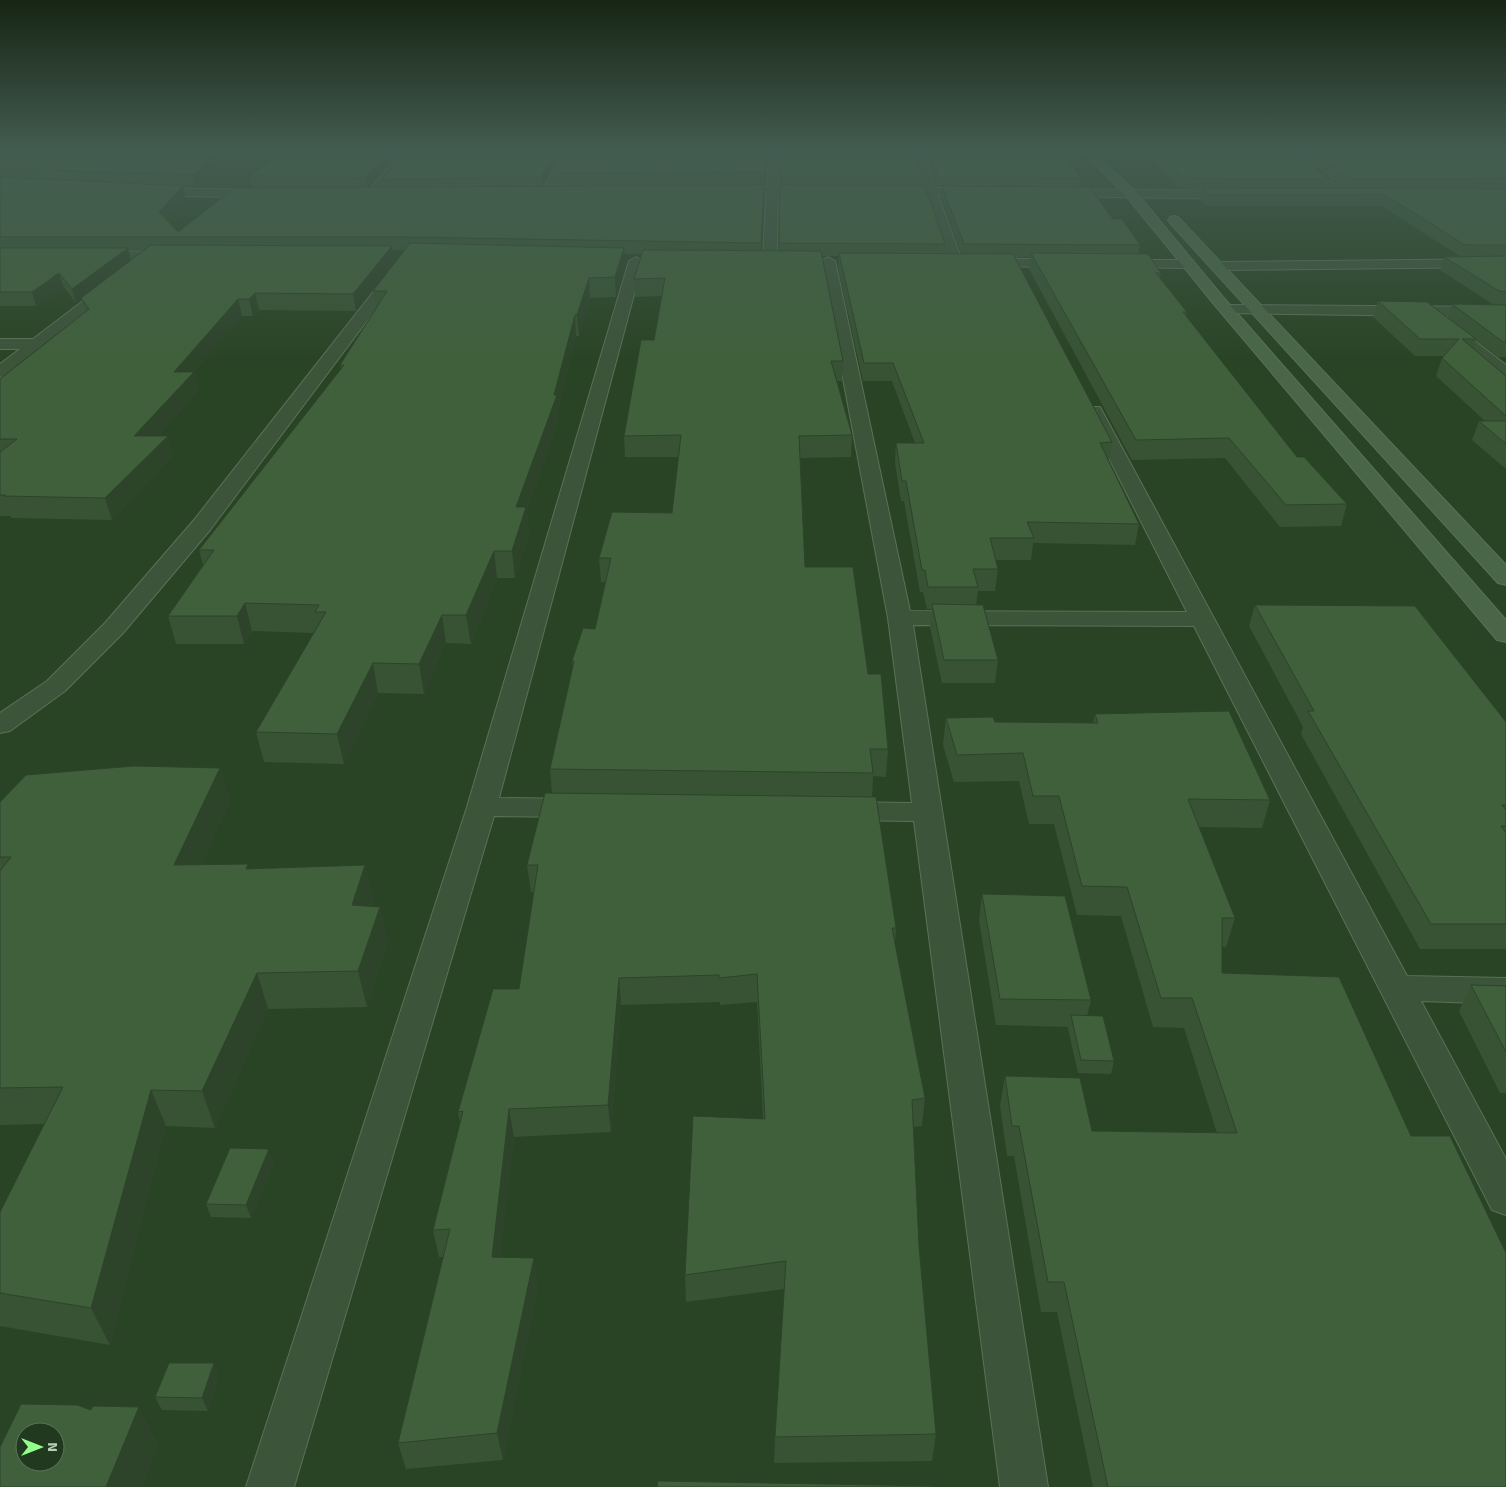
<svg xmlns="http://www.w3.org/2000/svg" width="1506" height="1487" viewBox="0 0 1506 1487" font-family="Signika,sans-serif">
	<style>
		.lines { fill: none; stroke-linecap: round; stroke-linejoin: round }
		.minor-casing { stroke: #5a7158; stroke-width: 2 }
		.secondary-casing { stroke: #5a7158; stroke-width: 2 }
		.minor { fill: #3c543a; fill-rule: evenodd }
		.secondary { fill: #496748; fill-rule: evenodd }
		.wall { fill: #375334; fill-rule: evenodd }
		.shaded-wall { fill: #2d432a }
		.building { fill: #40603c; stroke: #2d432a; fill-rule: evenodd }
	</style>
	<rect width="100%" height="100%" fill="#294425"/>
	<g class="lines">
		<defs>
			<path id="minor" d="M565,150H575L550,197H542L540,194Z
				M725,150H779L778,187H817L823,191L817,195H778L777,260L775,263H765L763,260L766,195H728L722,191L728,187H767L769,153L730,154Z
				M911,150H921L935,188H980L986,192L980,196L938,195L962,261L960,264H950L948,261L926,195H890L884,191L890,187L923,188Z
				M1277,150H1289L1350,196L1348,199H1340Z
				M184,151H316L321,154L316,157L180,156L179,154Z
				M352,151L409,150L412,153L375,198L371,199L365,195L398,156H356L352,155Z
				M148,188L265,190L271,194L265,198L144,195V189Z
				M1058,189L1237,191L1243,195L1237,199L1054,196V190Z
				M92,251L174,252L181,256L174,260L87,258L85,255Z
				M636,257L643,261L499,798L578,799L588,801L593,808L588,815L578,817L494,816L294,1487H246L467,807L629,261Z
				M828,257L835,261L910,611L1187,612L1085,411L1088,407H1100L1407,976L1506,978V1004L1421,1001L1506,1159V1215L1492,1210L1194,626L913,625L1048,1487H1000L914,821L841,820L831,818L826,811L831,804L841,802L912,803L888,618L821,261Z
				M982,258L1066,260L1073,264L1066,268L977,265L975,262L977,259Z
				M1506,259V267L1216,270L1209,266L1216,262Z
				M1116,260H1187L1194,264L1187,268L1111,267L1109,264L1111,261Z
				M397,267L402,268L404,271L402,274L210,530L123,633L65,691L10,731L0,733V713L47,681L105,623L194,520L392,268Z
				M113,281L120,285L118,288L6,376L0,377V364L20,349H0V339H33L108,282Z
				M1227,305L1506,307V317L1222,313L1219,310L1222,307Z
				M1444,320L1450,322L1506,365V378L1500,377L1438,328L1436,325Z"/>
			<path id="secondary" d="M1081,150H1092L1135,191L1223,297L1506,620V642L1497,640L1213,303L1127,197Z
				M1174,216L1178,217L1506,565V585L1498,583L1170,223L1168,220L1170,217Z"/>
		</defs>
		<use href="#minor" class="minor-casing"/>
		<use href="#secondary" class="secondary-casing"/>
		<use href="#minor" class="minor"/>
		<use href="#secondary" class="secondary"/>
	</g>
	<path class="wall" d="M0,150H219L221,159L196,186L128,184L183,186L185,198L166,220L178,232L271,188L252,187L250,176L390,150H393L394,158L369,187H385L383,179L564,150L542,186H557L556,173L767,150L765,186H764L761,250L779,251L781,150L922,177L921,186L945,244V253H961L941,198L942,187H937L922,150H1060L1081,178L1080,187L1140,245L1138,253L1161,273L1160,278L1187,312L1186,316L1297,457L1347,504L1341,526L1280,527L1225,458L1132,460L1029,269L1031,257H1015L1112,442L1109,461L1139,524L1135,545L1033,543L1031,560H995L998,569L995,591H978L976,605L998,660L995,683H942L930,627L932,609H927L923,592H920L904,501H901L895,463L896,443H915L892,381H863L838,268L839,256H822L843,361L842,381H837L852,435L851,457L800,458L805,567L868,674L888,749L886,777L873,776L872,797L896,928L895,944L925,1098L922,1126L913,1127L919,1246L936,1434L932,1461L774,1463L775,1437L784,1289L686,1302L685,1275L763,1119L757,1002L720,1005V1002L621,1005L611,1132L514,1137L500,1257L538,1286L503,1460L406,1469L398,1443L443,1257H439L433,1230L460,1123L458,1112L519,989L534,892H531L527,865L552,793L550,769L573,668L572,661L595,629L606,582H601L599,558L672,513L679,457H625L624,436L654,340L662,296L635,297L634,279L641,254H625L626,267L616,297L590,298L579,336H576L558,410L559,418L527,511L529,533L515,578H497L471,644L446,643L424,694L378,693L344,764L264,762L256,732L314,633L252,631L244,644H176L168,616L203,565L199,550L341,370L340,365L376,308L373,291L405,250H392L394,262L356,311L259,310L253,316H242L194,373L199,390L158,436L173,456L112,520L11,518V516H0V379L85,312L81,299L76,303L63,286L36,306H0ZM128,250H145L131,260Z
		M1142,150H1291L1329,179L1327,188L1345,189L1292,150H1448L1467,156H1474L1468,155L1448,150H1506V357H1498L1476,340L1473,349L1506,376V469L1472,440L1479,421H1485L1436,376L1442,358L1444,356H1415L1373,317L1378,301L1448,317L1452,304L1494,305L1440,270L1444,257L1460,256L1381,206H1207L1199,199L1201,189H1188L1178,187Z
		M1255,605L1506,722V949H1420L1301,734L1303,727L1249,626Z
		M1095,714L1270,800L1262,828L1199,827L1235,918L1226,947H1222V973L1506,1487H1093L1057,1312H1041L1014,1156H1007L1000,1106L1005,1076L1092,1131L1217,1133L1184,1028L1153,1027L1121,916L1077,915L1054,824H1029L1019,781L954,782L943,745L946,718L995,722L1093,723Z
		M220,768L230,802L202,864L249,869L365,865L373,900L371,907H380L388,943L367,1007L268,1009L215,1128L166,1126L110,1345L0,1326V1212L44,1124L0,1125V802Z
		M982,894L1091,1000L1087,1016L1114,1061L1111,1074L1078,1073L1068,1029V1027L996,1025L979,920Z
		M1471,985L1506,986V1093H1500L1459,1011Z
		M274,1162L251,1218L211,1217L206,1204Z
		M214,1363L219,1377L208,1411L162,1410L155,1397Z"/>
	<path class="shaded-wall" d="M216,150H219L221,159L196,186L194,175Z
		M390,150H393L394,158L367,189L365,178Z
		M557,150H564L542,187L541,177Z
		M767,150L765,186V172Z
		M764,185V197L761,256V243Z
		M183,186L185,198L162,225L159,212Z
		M392,246L394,262L356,311L353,294Z
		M128,248L131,261L76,303L72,289Z
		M624,248L626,267L616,297L615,277Z
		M59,273L63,286L36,306L32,292Z
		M589,278L590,298L579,336L577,315Z
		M255,293L259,310L253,316L249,299Z
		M238,299L242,316L194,373L199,390L140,456L134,436L174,372Z
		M575,315L576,336L558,410L559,418L527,511L529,533L515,578L512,551L516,507L554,395Z
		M168,436L173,456L112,520L105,498Z
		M494,551L497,578L471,644L466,615Z
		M245,603L252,631L244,644L237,616Z
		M442,615L446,643L424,694L419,664Z
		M373,663L378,693L344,764L337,734Z
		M220,768L230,802L186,900L174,865Z
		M365,865L373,900L361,941L352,905Z
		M380,907L388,943L367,1007L358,971Z
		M257,973L268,1009L215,1128L202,1091Z
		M619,978L621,1005L611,1132L608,1105Z
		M151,1090L166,1126L110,1345L91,1308Z
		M509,1109L514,1137L497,1285L492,1257Z
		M269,1149L274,1162L251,1218L246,1205Z
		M534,1258L538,1286L503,1460L497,1433Z
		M214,1363L219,1377L208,1411L202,1398Z
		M139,1407L159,1445L143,1487H106Z"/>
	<path class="building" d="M0,150H216L194,175L0,168Z
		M283,150H390L365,178L250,176Z
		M407,150H557L541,177L383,179Z
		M569,150H767L765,172L556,173Z
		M781,150H913L922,177L780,176Z
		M927,150H1060L1081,178L938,177Z
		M1154,150H1291L1329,179L1190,178L1180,176Z
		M1309,150H1448L1467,156L1506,155V178L1350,179Z
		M0,177L183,186L159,212L178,232L235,188L764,185L761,243L406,237H0Z
		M780,185L925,186L945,244L779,243Z
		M942,186L1089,187L1113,219H1122L1140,245L964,244Z
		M1202,188L1506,189V245H1465L1384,194L1209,195Z
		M410,243L624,248L615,277L589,278L577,315H575L554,395H557L516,507H526L512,551H494L466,615H442L419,664L373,663L337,734L256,732L326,612H315L319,605L245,603L237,616H168L214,550H199L344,365H340L387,291H373Z
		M151,245L392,246L353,294L255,293L249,299H238L174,372H194L134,436H168L105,498L3,496L5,495H0V452L17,439H0V379L89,309L81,298Z
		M0,248H128L72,289L59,273L32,292H0Z
		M643,250L821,251L843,361H831L852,435L799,436L805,567H853L868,674H881L888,749H870L873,773L550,769L574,661H572L583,628L595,629L611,558H599L612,512L672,513L681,435L624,436L641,340H654L665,278L634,279Z
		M839,253L1013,254L1112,442L1100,443L1139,524L1027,522L1034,538H990L998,569H973L978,587H928L925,570H922L906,481H902L896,443H924L893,363H864Z
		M1031,253L1148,254L1161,273H1156L1187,312H1183L1297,457H1304L1347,504L1286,505L1229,438L1136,440Z
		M1506,256V292L1499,291L1444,257Z
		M1378,301L1427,302L1476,339H1462L1506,376V416L1442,358L1459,339H1420Z
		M1452,304L1506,305V342H1503Z
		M1479,421H1506V444Z
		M932,604L983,605L998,660H944Z
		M1255,605L1415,606L1506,722V805H1502L1506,810V826H1501L1506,833V924H1431L1308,711H1314Z
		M1229,711L1270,800L1188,799L1235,918H1222V973L1339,977L1411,1136H1450L1506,1253V1487H1108L1064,1282H1048L1019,1126H1012L1005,1076L1080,1078L1092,1131L1237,1133L1192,998H1161L1127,887L1082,886L1059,796H1033L1023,753L957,755L946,718L993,717L995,722L1098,723L1095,714Z
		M134,766L220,768L174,865L248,864L246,869L365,865L352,905L380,907L358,971L257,973L202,1091L151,1090L91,1308L0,1293V1212L63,1087L0,1088V871L11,857H0V802L26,775Z
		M545,793L876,797L896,928H892L925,1098L912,1100L919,1246L936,1434L775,1437L786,1261L685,1275L693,1116L765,1119L757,974L719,978V975L619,978L608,1105L509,1109L492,1257L534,1258L497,1433L398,1443L450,1229L433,1230L463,1111L458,1112L493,989H519L538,865H527Z
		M982,894L1065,896L1091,1000L1000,999Z
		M1471,985L1506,986V1052Z
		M1071,1015L1103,1016L1114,1061L1081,1060Z
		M230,1148L269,1149L246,1205L206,1204Z
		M169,1363H214L202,1398L155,1397Z
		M21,1404L77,1405L91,1410L93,1406L139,1407L106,1487H0V1447ZM25,1432H55V1462H25Z
		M658,1481L933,1486V1487H657Z"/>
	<linearGradient id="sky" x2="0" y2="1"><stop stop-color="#172514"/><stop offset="0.42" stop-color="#435c51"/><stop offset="1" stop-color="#435c51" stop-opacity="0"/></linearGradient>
	<rect width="1506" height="358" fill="url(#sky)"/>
	<g transform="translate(40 1447) rotate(90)"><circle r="24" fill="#21391e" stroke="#5e745b"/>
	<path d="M0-4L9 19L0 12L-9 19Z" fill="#93fe8c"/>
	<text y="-8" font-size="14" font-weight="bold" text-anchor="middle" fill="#b9cdb7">N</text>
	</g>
</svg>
